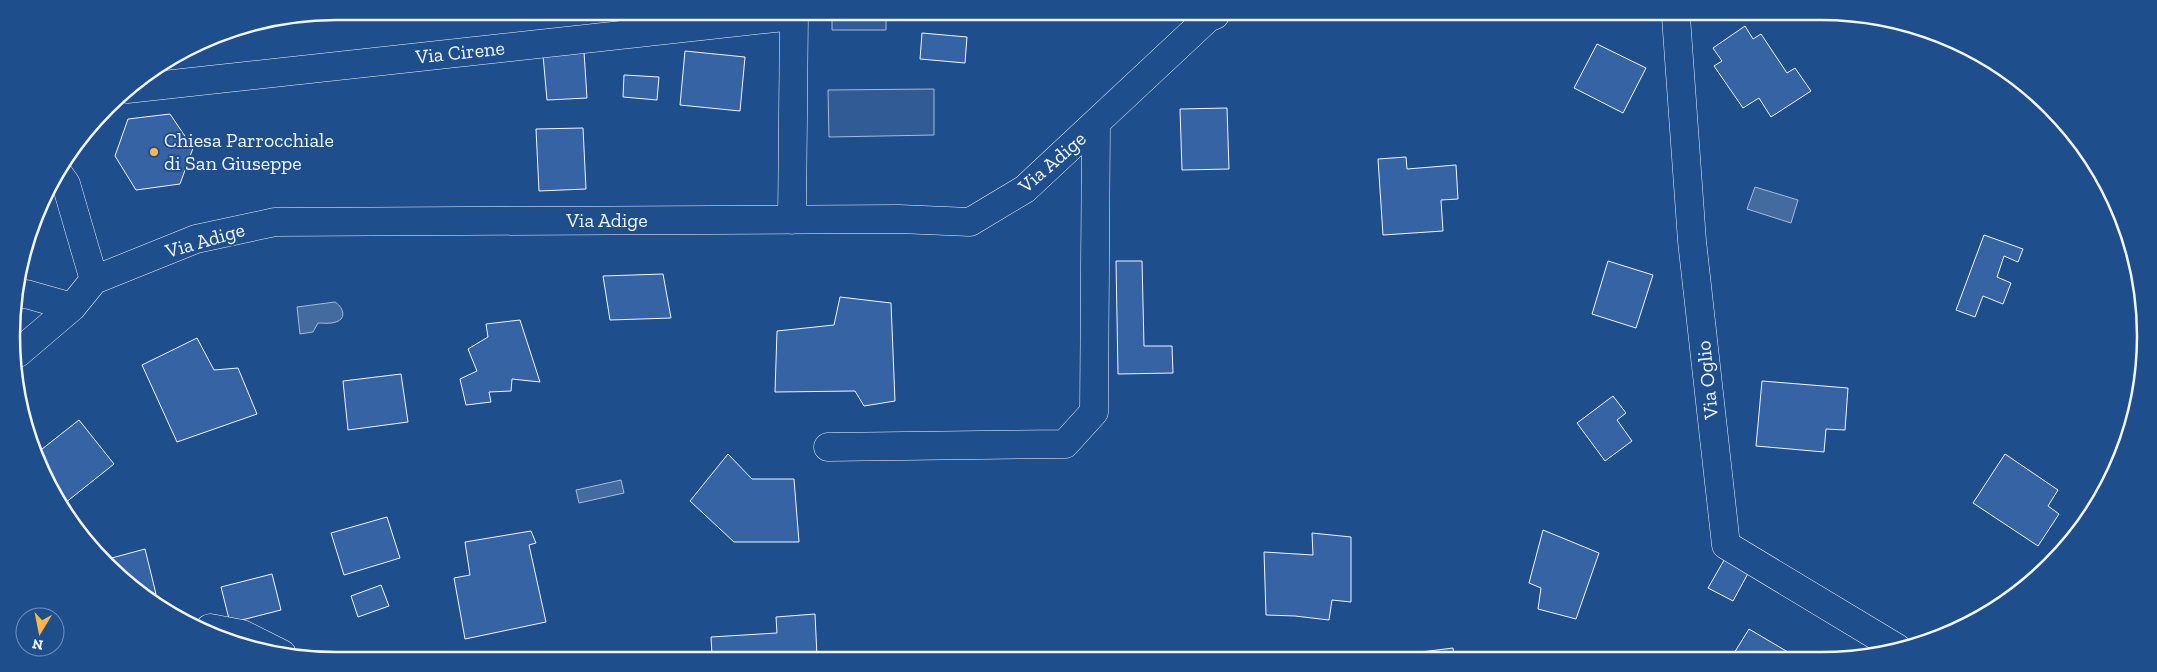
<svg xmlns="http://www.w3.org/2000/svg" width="2157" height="672" viewBox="0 0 2157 672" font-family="'Zilla Slab',serif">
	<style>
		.built { fill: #305b95; stroke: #a8bbd7 }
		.water { fill: #446ba0; stroke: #a8bbd7 }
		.building { fill: #3563a3; stroke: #f2f6ff }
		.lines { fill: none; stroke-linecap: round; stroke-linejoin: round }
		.street-casing { stroke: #f2f6ff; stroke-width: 29 }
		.street { stroke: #1f4e8c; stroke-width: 28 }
		.poi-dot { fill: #ffb74d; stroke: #1f4e8c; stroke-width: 2 }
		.labels { text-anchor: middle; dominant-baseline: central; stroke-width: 4; stroke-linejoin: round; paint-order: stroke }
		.street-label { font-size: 20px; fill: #f2f6ff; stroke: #1f4e8c }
		.poi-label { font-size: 20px; fill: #f2f6ff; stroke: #1f4e8c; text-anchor: start }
		.rim { fill: none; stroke: #f2f6ff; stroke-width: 2.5 }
	</style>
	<rect width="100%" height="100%" fill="#1f4e8c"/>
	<path class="built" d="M832,13H886V30H832Z
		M934,89V135L829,137L828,90Z"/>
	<path class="water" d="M1755,187L1798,200L1791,223L1747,209Z
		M335,302C342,306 348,318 336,322C331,324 323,323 318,323L313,332L300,334L297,307Z
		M621,480L624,493L579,503L576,490Z"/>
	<path class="building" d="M1745,26L1753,39L1761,34L1787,73L1795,68L1811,91L1771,117L1759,98L1743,108L1714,66L1722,61L1713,48Z
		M922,33L967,37L965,63L920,59Z
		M1597,44L1646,68L1623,113L1574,88Z
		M685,51L745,57L740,111L680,105Z
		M584,52L587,98L547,100L543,55Z
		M624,75L659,77L657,100L623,97Z
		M1227,108L1229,169L1182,170L1180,109Z
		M170,114L193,148L180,184L136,190L115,156L128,119Z
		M583,128L586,189L539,191L536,129Z
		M1406,157L1407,169L1456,165L1458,199L1441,200L1443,231L1383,235L1378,159Z
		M1984,235L2023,249L2018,262L2004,256L1997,277L2011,283L2003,304L1983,296L1975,317L1956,310Z
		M1116,261H1142L1144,346H1172L1173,373L1118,374Z
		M1608,261L1653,275L1636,328L1592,314Z
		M663,274L671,318L610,320L603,276Z
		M840,297L891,303L895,401L864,406L855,391L775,392L777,331L834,325Z
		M520,320L540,382L512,379L511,391L489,392L491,402L466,405L460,379L477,371L468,349L488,337L486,324Z
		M197,338L214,370L238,368L257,414L177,442L142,365Z
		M401,374L408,422L348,430L343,381Z
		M1762,381L1848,388L1845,430L1826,429L1824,452L1756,446Z
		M1613,396L1626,413L1617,420L1632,441L1605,461L1577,423Z
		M79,420L114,464L65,503L52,486L37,453Z
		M728,454L752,479H794L799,542H734L690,501Z
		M2005,454L2058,490L2048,506L2059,514L2038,546L1973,503Z
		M387,517L400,558L344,575L331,533Z
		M1543,530L1599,553L1576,619L1538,609L1541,588L1529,583Z
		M531,531L536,543L529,545L546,622L465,639L454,578L470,575L465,542Z
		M1312,533L1351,537V602L1332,600L1329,620L1295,616L1266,615L1264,552L1313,555Z
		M145,549L156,594L146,596L108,559Z
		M1727,555L1751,568L1733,601L1708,588Z
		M272,574L281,610L230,623L221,587Z
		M381,585L389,606L358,617L351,596Z
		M815,614L817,656L712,655L711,637L777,633L776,617Z
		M1749,629L1798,658H1731Z
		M1453,648L1454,657H1390L1389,656Z"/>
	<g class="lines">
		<defs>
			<path id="street" d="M1676,17L1692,241L1726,545L1897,648
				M127,89L794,16
				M59,174L66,184L94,280
				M792,220L794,13
				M14,296L26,294L72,307
				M18,353L72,307L94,280L196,239L275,222L899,219L970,222L1025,189L1208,18L1215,15
				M828,447L1065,444L1094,412L1096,123
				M210,628L242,634L282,654"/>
		</defs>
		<use href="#street" class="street-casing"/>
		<use href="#street" class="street"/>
	</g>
	<circle class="poi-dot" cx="154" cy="152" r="5"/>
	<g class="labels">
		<g class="street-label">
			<text transform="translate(460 52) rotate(-6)">Via Cirene</text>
			<text transform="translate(1052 162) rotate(-41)">Via Adige</text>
			<text x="607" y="220">Via Adige</text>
			<text transform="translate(205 240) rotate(-16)">Via Adige</text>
			<text transform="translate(1707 380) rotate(-96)">Via Oglio</text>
		</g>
		<g class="poi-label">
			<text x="164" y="140">Chiesa Parrocchiale<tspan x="164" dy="23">di San Giuseppe</tspan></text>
		</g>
	</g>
	<path d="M0 0H2157V672H0ZM336 20H1821A316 316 0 0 1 2137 336V336A316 316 0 0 1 1821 652H336A316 316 0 0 1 20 336V336A316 316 0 0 1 336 20Z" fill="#1f4e8c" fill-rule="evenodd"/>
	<path class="rim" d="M336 20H1821A316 316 0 0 1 2137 336V336A316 316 0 0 1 1821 652H336A316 316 0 0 1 20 336V336A316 316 0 0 1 336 20Z"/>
	<g transform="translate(40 632) rotate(190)"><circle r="24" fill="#1f4e8c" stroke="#7391ba"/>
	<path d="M0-4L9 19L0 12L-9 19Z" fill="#ffb74d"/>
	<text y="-8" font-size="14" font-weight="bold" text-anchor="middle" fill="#f2f6ff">N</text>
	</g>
</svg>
